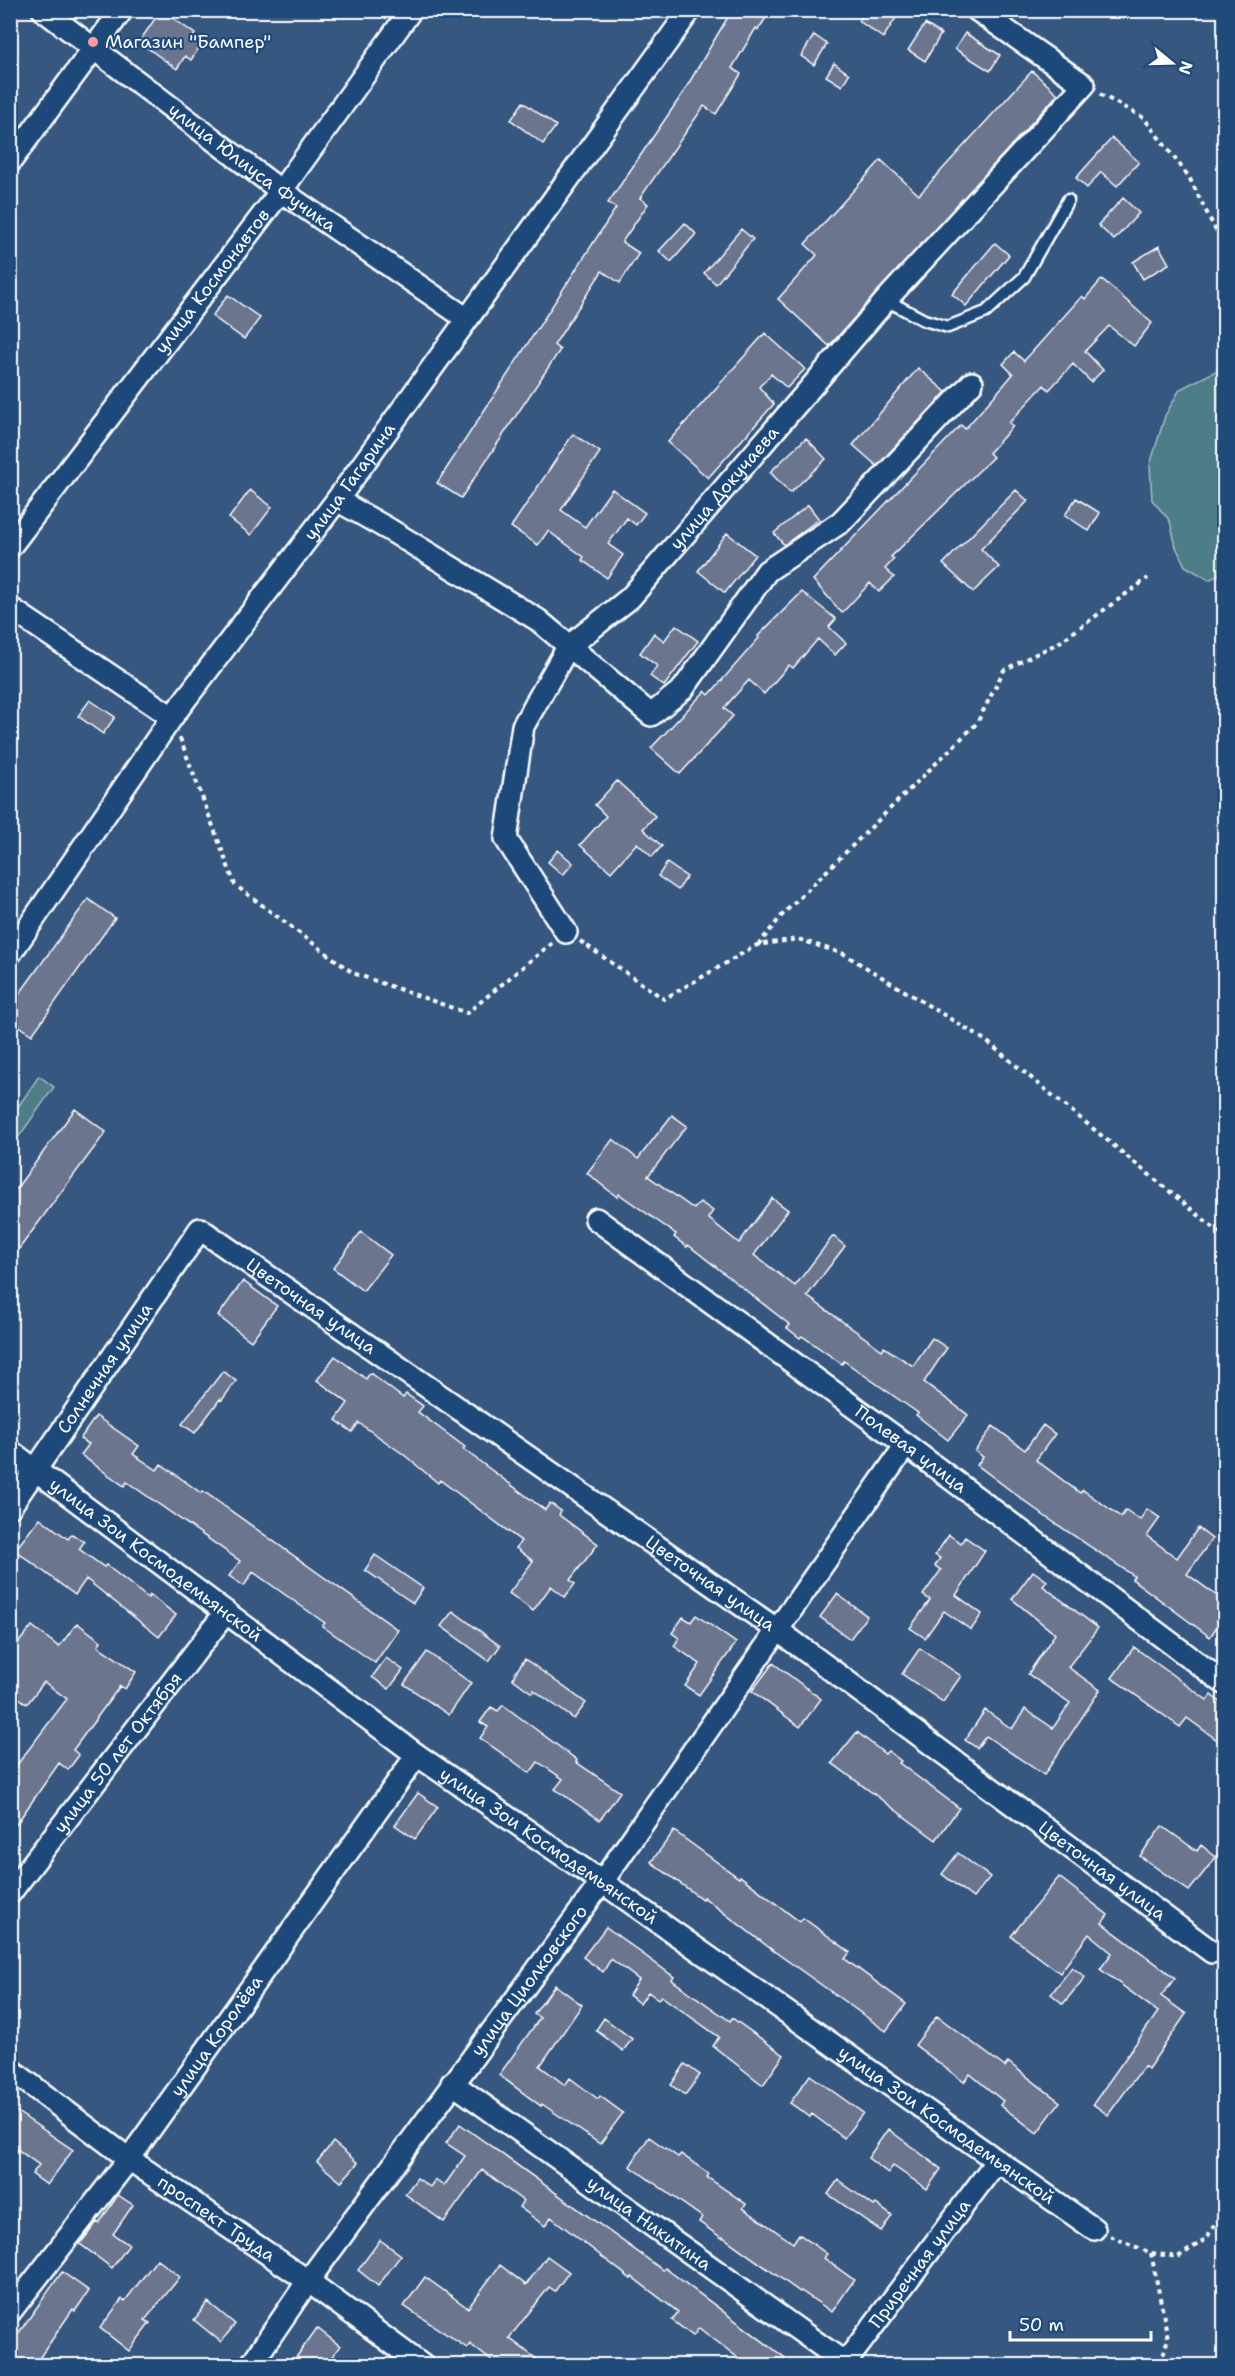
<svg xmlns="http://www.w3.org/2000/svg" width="1235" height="2376" viewBox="0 0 1235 2376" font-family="'Shantell Sans',sans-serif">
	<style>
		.green { fill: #4e7d87; stroke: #a6bec3; stroke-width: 1.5 }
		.building { fill: #6c748e; stroke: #fff; stroke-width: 1.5 }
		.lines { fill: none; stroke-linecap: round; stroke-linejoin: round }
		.service-casing { stroke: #fff; stroke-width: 15 }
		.minor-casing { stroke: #fff; stroke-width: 26 }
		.path { stroke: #fff; stroke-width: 4; stroke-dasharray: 4.5 4.5; stroke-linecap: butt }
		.service { stroke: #1f4a7a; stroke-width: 10 }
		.minor { stroke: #1f4a7a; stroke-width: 21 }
		.poi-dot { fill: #ff9aa2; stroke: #1f4a7a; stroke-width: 2 }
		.labels { text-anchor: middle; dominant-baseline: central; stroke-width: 4.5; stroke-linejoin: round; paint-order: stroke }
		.poi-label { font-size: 18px; fill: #fff; stroke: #1f4a7a; text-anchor: start }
		.street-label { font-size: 18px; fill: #fff; stroke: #1f4a7a }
	</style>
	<rect width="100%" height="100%" fill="#365780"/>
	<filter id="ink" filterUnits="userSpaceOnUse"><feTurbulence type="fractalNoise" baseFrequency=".0167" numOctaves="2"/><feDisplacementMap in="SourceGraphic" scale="12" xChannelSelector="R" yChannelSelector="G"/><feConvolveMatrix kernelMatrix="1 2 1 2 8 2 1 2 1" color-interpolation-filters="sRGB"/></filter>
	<g filter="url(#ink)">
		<path class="green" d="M1224,363V572L1209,580L1185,566L1176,547L1170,521L1152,500L1150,465L1165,416L1180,389L1216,371Z
			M39,1076L54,1087L11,1148V1117Z"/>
		<path class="building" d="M161,10L195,34L192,39L201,45L191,60L185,56L177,69L139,42Z
			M732,10H771L758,30L756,28L732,68L741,74L716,114L704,106L640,198L648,204L622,242L639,253L620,283L602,271L554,345L560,350L461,498L437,483L616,208L608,203L683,93Z
			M866,10H901L883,38L859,21Z
			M925,24L941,34L925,61L908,50Z
			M965,33L1000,55L990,71L955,49Z
			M814,35L827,44L814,65L801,56Z
			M834,63L849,74L842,86L826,76Z
			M1032,71L1058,94L829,346L778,299L817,255L805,244L881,160L919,195Z
			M523,102L556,126L543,144L511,120Z
			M1112,138L1139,162L1117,186L1101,172L1087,188L1076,178Z
			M1123,198L1139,213L1114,240L1098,225Z
			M685,223L696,234L671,262L659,251Z
			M741,229L753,239L716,284L704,273Z
			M995,243L1009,255L966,306L952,294Z
			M1159,246L1169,264L1143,279L1133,262Z
			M1102,279L1152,323L1134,346L1109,326L1085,351L1103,370L1091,382L1073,364L1049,390L1044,385L1009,423L1013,426L989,453L993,457L891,557L894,559L885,569L894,577L879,592L870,583L842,613L813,580L961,425L965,429L1003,386L1013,374L1003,364L1014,352L1024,361L1082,296L1085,299Z
			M228,295L260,318L244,339L212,316Z
			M765,333L805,369L787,388L771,374L759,387L774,404L708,478L668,442Z
			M918,368L946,392L877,466L853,445Z
			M573,434L600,452L561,510L585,527L612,489L645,513L636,525L627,518L608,544L623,555L607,578L582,560L584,557L548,531L538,545L511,527Z
			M806,438L826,459L790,493L770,472Z
			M250,490L272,507L251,535L229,518Z
			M1016,490L1028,501L981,549L999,567L973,592L943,564Z
			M1076,498L1100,513L1089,531L1065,515Z
			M808,505L819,519L784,545L774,533Z
			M727,533L755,555L725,593L698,571Z
			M802,592L836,619L829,627L846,643L835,655L818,639L793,668L789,665L764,694L749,680L724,708L733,716L680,774L651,748L705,691L709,695L759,638L758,636Z
			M676,625L698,641L664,686L650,676L657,666L640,653L654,633L664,641Z
			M90,700L115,717L103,734L78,716Z
			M617,781L655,816L643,829L662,846L652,857L637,843L611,872L580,845L606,816L595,805Z
			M558,850L573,863L563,875L548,862Z
			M667,863L687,877L678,890L658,876Z
			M88,899L115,918L32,1035L10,1019V1007Z
			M75,1109L106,1132L10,1261V1197Z
			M672,1115L687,1126L648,1176L694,1209L700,1202L713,1211L708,1218L739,1243L772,1198L788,1210L754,1255L795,1286L833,1236L845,1246L807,1296L882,1350L884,1347L913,1366L932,1338L947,1348L924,1382L968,1415L948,1440L916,1415L918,1413L844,1361L842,1364L802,1336L800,1338L787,1328L790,1325L688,1245L687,1247L674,1237L676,1234L619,1194L617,1197L587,1173L613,1139L638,1159Z
			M361,1232L391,1255L363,1291L333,1268Z
			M243,1281L277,1306L251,1341L218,1316Z
			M335,1356L366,1379L370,1373L403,1398L406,1394L423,1406L418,1412L465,1447L463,1449L545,1510L550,1503L561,1511L559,1515L598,1544L570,1580L575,1584L565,1597L551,1586L533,1611L509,1593L533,1561L516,1548L521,1541L440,1480L438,1483L403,1454L359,1423L352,1432L336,1420L348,1403L317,1380Z
			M223,1371L236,1381L222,1400L220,1399L195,1433L182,1424Z
			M96,1416L139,1446L133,1454L157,1470L161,1464L201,1493L203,1491L398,1630L375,1663L322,1626L325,1623L253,1572L244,1586L229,1576L240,1561L127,1482L124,1486L81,1455L89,1444L80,1439Z
			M1043,1425L1055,1434L1036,1460L1080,1493L1083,1490L1121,1517L1126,1510L1140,1520L1147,1509L1160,1518L1147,1536L1177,1558L1198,1528L1212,1539L1187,1574L1224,1601V1616L1210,1637L1132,1579L1134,1576L1043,1515L977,1465L983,1457L975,1451L993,1426L1025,1450Z
			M40,1518L68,1539L72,1534L84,1542L79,1549L104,1567L106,1565L148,1598L150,1595L176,1615L159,1637L86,1579L75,1595L15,1550Z
			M949,1535L961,1543L965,1537L985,1551L956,1595L982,1614L971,1630L944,1611L925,1638L910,1628L930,1600L923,1595L941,1570L935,1566L940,1558L935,1555Z
			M375,1555L423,1588L413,1603L365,1570Z
			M1033,1571L1047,1581L1043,1586L1098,1628L1068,1667L1100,1690L1044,1775L986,1736L977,1748L965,1740L985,1710L1012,1729L1025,1709L1053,1728L1070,1703L1028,1674L1055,1634L1012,1599Z
			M837,1594L867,1616L850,1639L820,1617Z
			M453,1611L500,1646L489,1661L441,1626Z
			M696,1615L736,1643L699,1695L685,1686L700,1664L674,1646L679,1638L672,1633L683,1617L691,1622Z
			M77,1623L101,1641L98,1646L136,1672L125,1689L120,1686L73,1750L79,1755L68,1770L59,1763L10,1833V1774L67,1699L44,1682L27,1704L10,1691V1653L32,1626L59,1647Z
			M1134,1647L1207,1700L1211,1695L1224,1705V1745L1187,1718L1180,1727L1112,1678Z
			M920,1648L961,1676L943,1702L902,1674Z
			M427,1652L471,1683L449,1715L404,1684Z
			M386,1658L403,1670L389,1689L372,1677Z
			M525,1659L586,1703L574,1719L534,1690L532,1693L513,1679L515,1673Z
			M773,1663L821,1699L800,1727L752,1691Z
			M503,1705L577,1760L576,1762L620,1792L600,1820L555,1789L563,1779L538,1762L530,1773L480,1738L488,1727L480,1722L491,1707L498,1711Z
			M857,1732L885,1754L888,1751L901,1761L899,1763L959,1808L936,1840L832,1763Z
			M418,1793L438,1807L415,1839L395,1825Z
			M1162,1826L1197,1851L1201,1845L1216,1857L1189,1891L1140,1856Z
			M674,1831L739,1878L740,1876L800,1922L803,1918L850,1952L845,1959L906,2004L886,2031L771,1949L703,1897L702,1899L651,1862Z
			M958,1853L990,1877L973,1898L942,1874Z
			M1059,1877L1108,1915L1102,1923L1175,1978L1161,1996L1186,2014L1148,2069L1144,2066L1108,2115L1093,2104L1158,2012L1100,1969L1112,1953L1089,1934L1060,1973L1011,1936Z
			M606,1927L674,1977L672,1980L730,2021L732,2018L784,2055L763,2085L713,2046L719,2037L661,1996L658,1999L648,1992L640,2004L629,1995L639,1980L611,1959L603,1972L583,1957Z
			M1072,1967L1085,1977L1063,2004L1051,1994Z
			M555,1985L582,2005L540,2066L565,2085L570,2078L598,2099L600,2096L623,2113L600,2144L542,2104L541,2106L499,2075L540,2018L534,2014Z
			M937,2016L1005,2067L1008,2062L1060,2102L1037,2133L1000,2105L1003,2101L970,2074L964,2082L915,2045Z
			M604,2018L632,2039L623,2051L596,2030Z
			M685,2064L700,2075L685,2095L671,2085Z
			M810,2075L863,2113L844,2138L812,2114L810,2117L790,2103Z
			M10,2107L73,2150L47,2185L32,2174L39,2165L10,2144Z
			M460,2124L663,2270L665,2268L796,2366H749L699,2328L693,2336L672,2320L678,2312L632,2277L631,2279L551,2217L545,2226L519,2207L523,2201L482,2170L444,2222L405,2194L417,2178L430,2187L435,2180L444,2186L465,2156L446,2143Z
			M888,2129L941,2169L927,2189L893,2166L888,2173L868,2158Z
			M649,2137L678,2157L681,2154L709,2174L707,2177L746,2204L743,2208L793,2243L799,2234L827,2254L824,2258L854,2280L832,2312L801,2291L800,2292L723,2237L722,2238L699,2222L702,2217L630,2166Z
			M333,2142L358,2163L341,2182L317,2162Z
			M838,2180L874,2206L876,2204L892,2216L881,2231L828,2194Z
			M118,2195L133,2205L113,2234L129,2245L112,2268L80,2244L97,2222L99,2223Z
			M380,2240L401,2255L378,2286L358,2270Z
			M547,2256L569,2272L555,2291L549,2287L509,2338L546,2366H498L470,2344L467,2348L404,2306L425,2277L468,2308L500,2265L526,2285Z
			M157,2259L180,2277L145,2320L150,2323L129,2351L100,2328L122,2299L125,2301Z
			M62,2272L89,2291L75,2311L73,2309L34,2366H10V2345Z
			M208,2302L235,2324L221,2342L194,2320Z
			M317,2328L340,2346L325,2366H303L295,2359Z"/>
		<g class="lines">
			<defs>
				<path id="service" d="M886,300L924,320L948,327L986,312L1024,277L1068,200"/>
				<g id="minor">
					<path id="s1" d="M43,10L281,191L467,319"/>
					<path d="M10,162L122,10"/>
					<path d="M337,500L390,530L538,620L651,715L683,689L767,571L841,522L972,383"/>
					<path id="s2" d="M10,547L281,191L411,10"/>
					<path d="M10,608L172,717"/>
					<path id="s3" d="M566,932L506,839L523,726L568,647L630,598L886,300L1084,85L977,10"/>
					<path id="s4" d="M10,954L172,717L337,500L690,10"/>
					<path id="s5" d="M596,1219L906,1445L1224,1683"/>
					<path id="s6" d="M10,1451L417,1755L602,1882L1094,2229"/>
					<path id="s7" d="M10,1507L200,1229L776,1629L1212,1952"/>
					<path id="s8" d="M10,1893L226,1612"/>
					<path id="s9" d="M10,2069L129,2159L308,2281L423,2366"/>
					<path id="s10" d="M452,2083L845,2363"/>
					<path id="s11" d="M10,2312L129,2159L417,1755"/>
					<path id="s12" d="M250,2366L308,2281L602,1882L906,1445"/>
					<path id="s13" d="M843,2366L996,2162"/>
				</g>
			</defs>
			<use href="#service" class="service-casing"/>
			<use href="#minor" class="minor-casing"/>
			<path class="path" d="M1100,94L1144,118L1189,177L1222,243
				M180,738L235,885L353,973L467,1013L552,943
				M580,941L664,999L757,945L798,939L844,954L985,1040L1224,1236
				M758,945L784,913L977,723L1004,670L1060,642L1148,578
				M1110,2236L1151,2253L1178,2257L1206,2239L1224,2209
				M1151,2253L1168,2338L1160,2366"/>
			<use href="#service" class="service"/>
			<use href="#minor" class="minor"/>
		</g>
	</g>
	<circle class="poi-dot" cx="93" cy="42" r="6"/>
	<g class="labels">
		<g class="poi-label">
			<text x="105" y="42">Магазин "Бампер"</text>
		</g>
		<g class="street-label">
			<text stroke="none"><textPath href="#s1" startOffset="262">улица Юлиуса Фучика</textPath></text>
			<text stroke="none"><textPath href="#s2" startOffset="334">улица Космонавтов</textPath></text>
			<text stroke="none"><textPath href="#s4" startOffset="582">улица Гагарина</textPath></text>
			<text stroke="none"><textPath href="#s3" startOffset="540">улица Докучаева</textPath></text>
			<text stroke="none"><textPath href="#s7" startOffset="472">Цветочная улица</textPath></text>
			<text stroke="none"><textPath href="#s7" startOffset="168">Солнечная улица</textPath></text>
			<text stroke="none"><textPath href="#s5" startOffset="390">Полевая улица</textPath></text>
			<text stroke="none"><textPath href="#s6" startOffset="182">улица Зои Космодемьянской</textPath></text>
			<text stroke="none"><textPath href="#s7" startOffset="958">Цветочная улица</textPath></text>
			<text stroke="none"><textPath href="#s8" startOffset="177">улица 50 лет Октября</textPath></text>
			<text stroke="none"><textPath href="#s6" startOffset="668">улица Зои Космодемьянской</textPath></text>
			<text stroke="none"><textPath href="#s7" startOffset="1444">Цветочная улица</textPath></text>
			<text stroke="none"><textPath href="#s12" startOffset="476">улица Циолковского</textPath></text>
			<text stroke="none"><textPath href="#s11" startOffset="345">улица Королёва</textPath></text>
			<text stroke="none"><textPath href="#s6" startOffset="1154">улица Зои Космодемьянской</textPath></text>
			<text stroke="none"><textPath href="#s9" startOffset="255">проспект Труда</textPath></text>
			<text stroke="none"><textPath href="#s10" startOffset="242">улица Никитина</textPath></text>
			<text stroke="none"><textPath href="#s13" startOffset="128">Приречная улица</textPath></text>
		</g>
	</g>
	<rect width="1235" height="2376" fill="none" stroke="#1f4a7a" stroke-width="36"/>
	<rect x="18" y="18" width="1199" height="2340" fill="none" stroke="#fff" stroke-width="2" filter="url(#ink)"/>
	<g transform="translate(1172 63) rotate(109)" stroke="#1f4a7a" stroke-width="4.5" paint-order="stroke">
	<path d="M0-4.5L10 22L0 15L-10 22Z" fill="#ffffff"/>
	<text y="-9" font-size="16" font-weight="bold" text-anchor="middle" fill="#ffffff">N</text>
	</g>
	<path d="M1010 2331v9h141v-9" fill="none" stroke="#ffffff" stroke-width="3"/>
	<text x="1019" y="2331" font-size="18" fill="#ffffff" stroke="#1f4a7a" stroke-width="4.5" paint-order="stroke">50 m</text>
</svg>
